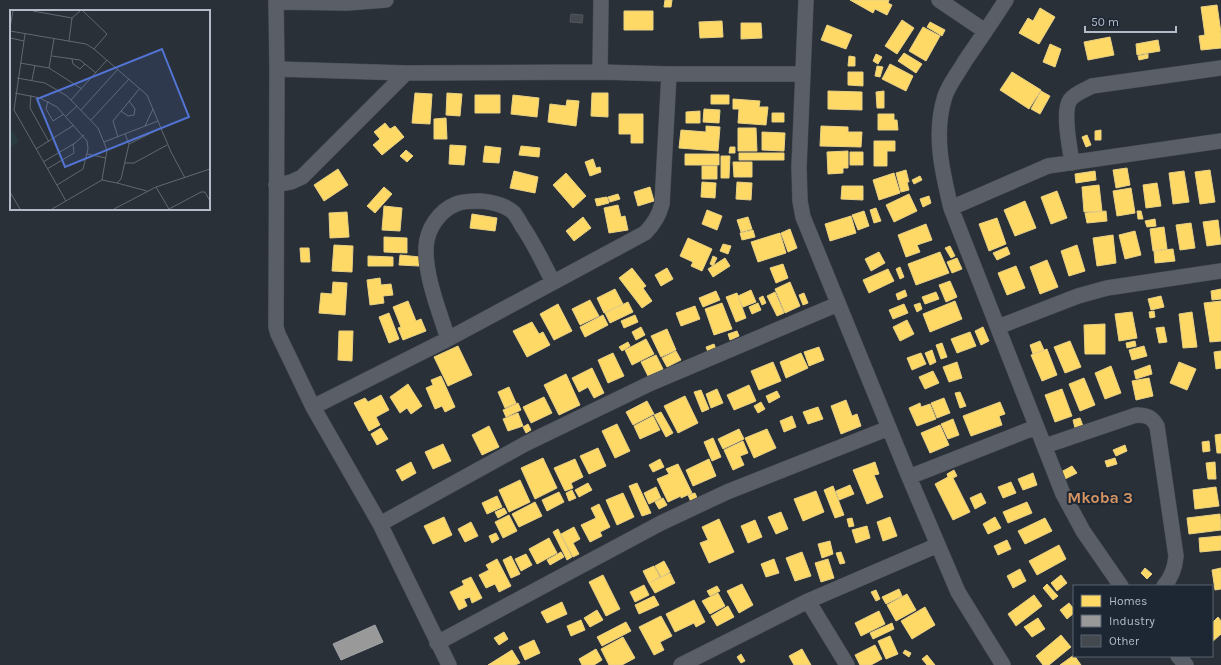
<svg xmlns="http://www.w3.org/2000/svg" width="1221" height="665" viewBox="0 0 1221 665" font-family="Karla,sans-serif">
	<style>
		.homes { fill: #ffd966; stroke: #e8d084 }
		.industry { fill: #999; stroke: #a1a4a7 }
		.building { fill: #444950; stroke: #52575f }
		.lines { fill: none; stroke-linecap: round; stroke-linejoin: round }
		.minor-casing { stroke: #484c53; stroke-width: 16 }
		.minor { stroke: #5a5e66; stroke-width: 15 }
		.labels { text-anchor: middle; dominant-baseline: central; stroke-width: 4; stroke-linejoin: round; paint-order: stroke }
		.neighbourhood-label { font-size: 16px; font-weight: bold; fill: #d59563; stroke: #1d2633 }
		.inset-road { fill: none; stroke: #616872; stroke-width: 1 }
		.view { fill: #5274d3; fill-opacity: 0.15; stroke: #5274d3; stroke-width: 2 }
		.inset-edge { fill: none; stroke: #b4bcc9; stroke-width: 2 }
	</style>
	<rect width="100%" height="100%" fill="#2a3038"/>
	<path class="homes" d="M665,0H672L671,7H664Z
		M850,0H889L888,3L892,5L887,15L875,9L873,13Z
		M1217,5L1221,33V48L1201,50L1199,36L1205,35L1201,7Z
		M1040,8L1055,17L1039,44L1019,33L1028,18L1033,21Z
		M624,11H653V30H624Z
		M902,20L914,28L897,54L885,46Z
		M722,21L723,37L700,38L699,22Z
		M930,22L945,30L942,36L927,27Z
		M741,23H761L762,38L741,39Z
		M827,25L852,35L846,49L821,40Z
		M923,27L940,36L926,61L909,51Z
		M1110,37L1114,55L1088,60L1084,42Z
		M1158,40L1160,51L1137,55L1136,44Z
		M1050,44L1061,49L1055,67L1043,62Z
		M904,53L922,64L916,73L898,61Z
		M876,54L882,57L878,64L873,61Z
		M1148,54V58L1139,60L1138,56Z
		M849,56L855,57V66H848Z
		M890,64L913,76L906,91L882,79Z
		M877,66L883,67L880,77L875,76Z
		M848,72H863V86L848,85Z
		M1012,72L1041,90L1029,109L1000,90Z
		M828,91L862,92V110L828,109Z
		M884,91V108H877L876,92Z
		M1041,91L1050,96L1040,114L1031,109Z
		M415,93L432,94L430,124L412,123Z
		M447,93L462,94L460,116L446,115Z
		M592,93H608V117L591,116Z
		M475,95H500V113H475Z
		M513,95L539,98L537,117L511,114Z
		M711,95H729V104H711Z
		M733,99L760,101L759,107H768L766,125L738,123L739,109H733Z
		M567,100L579,101L576,126L548,122L550,104L566,106Z
		M704,109L720,110L719,123L703,122Z
		M700,111V123H686V112Z
		M772,113H784V122H772Z
		M619,114H643V143H631V134H619Z
		M878,114H894V120H897L898,130H878Z
		M446,118L447,139H434V119Z
		M385,123L390,129L395,126L404,137L382,155L373,145L380,139L374,132Z
		M706,126L720,127L718,151L679,148L681,130L706,132Z
		M821,126L848,127V132H862L861,147L820,146Z
		M738,128H756L757,151H738Z
		M1101,130V140H1095V131Z
		M762,132L785,133L784,151L762,150Z
		M1087,135L1091,145L1086,147L1082,137Z
		M874,141H895V151H887V166H874Z
		M450,145L466,146L464,165L449,164Z
		M485,146L501,148L499,163L483,162Z
		M521,146L540,148L539,157L519,155Z
		M730,147H735V153H729Z
		M406,150L413,156L407,162L400,156Z
		M848,151V168H843V173L828,174L827,152Z
		M850,152H863V165H850Z
		M739,153H784V160H739Z
		M685,154H719V165H685Z
		M721,156H730L729,178H721Z
		M593,159L596,168L600,167L601,172L590,176L585,162Z
		M733,162H752V177H734Z
		M702,166H717V179H702Z
		M1127,168L1130,185L1116,188L1113,170Z
		M338,169L348,185L324,201L314,185Z
		M906,170L909,182H907L909,190L901,192L896,173Z
		M1210,170L1215,202L1200,204L1195,172Z
		M514,171L538,177L535,193L510,188Z
		M1095,171L1096,180L1076,183L1075,174Z
		M1184,171L1189,202L1173,204L1169,173Z
		M566,173L586,196L573,208L553,185Z
		M894,173L900,193L879,200L873,180Z
		M920,176L922,180L914,184L912,180Z
		M702,182L716,183L715,198L701,197Z
		M737,182L752,183L751,200L736,199Z
		M1157,183L1161,206L1146,208L1143,185Z
		M1099,185L1102,211L1084,212L1082,187Z
		M842,186H863V200L841,199Z
		M384,187L392,194L375,213L367,206Z
		M650,187L654,201L638,206L634,192Z
		M1131,188L1135,213L1117,216L1113,191Z
		M1057,191L1067,218L1051,224L1041,197Z
		M618,194L620,199L610,202L608,197Z
		M909,194L917,211L894,222L886,205Z
		M929,196L931,203L923,207L920,199Z
		M607,197L609,203L597,206L595,199Z
		M1025,201L1036,228L1015,236L1004,210Z
		M618,205L621,217L625,216L628,230L609,233L604,208Z
		M384,206L402,208L400,231L382,230Z
		M876,208L881,221L874,223L870,210Z
		M707,210L722,216L717,230L702,224Z
		M864,211L869,226L858,230L852,215Z
		M1106,211L1107,221L1087,223L1085,213Z
		M1137,211H1141L1143,219H1138Z
		M347,212L349,237L330,238L329,213Z
		M472,214L497,218L495,231L470,228Z
		M851,216L856,233L830,241L825,224Z
		M583,217L591,228L574,241L566,231Z
		M748,217L752,229L741,232L737,220Z
		M997,218L1006,244L989,251L979,224Z
		M1155,219L1156,226L1147,227L1145,221Z
		M1218,220L1221,244L1207,246L1203,222Z
		M1191,223L1195,248L1180,250L1176,225Z
		M926,224L932,240L917,245L920,252L906,257L898,235Z
		M1164,227L1167,249L1153,251L1150,229Z
		M790,229L797,248L788,252L781,233Z
		M753,230L755,237L742,240L740,233Z
		M1135,231L1141,255L1125,259L1119,235Z
		M780,233L786,253L758,262L751,242Z
		M1113,235L1116,263L1097,266L1093,238Z
		M384,237L407,238V253L384,252Z
		M688,238L712,249L702,271L691,266L693,262L680,256Z
		M723,244L731,246L728,254L720,251Z
		M334,245L353,246L352,272L332,271Z
		M1077,245L1085,271L1069,276L1061,251Z
		M950,246L955,256L951,258L945,248Z
		M1007,247L1010,254L997,260L993,253Z
		M300,248H309L310,262H301Z
		M1173,249L1175,261L1155,263L1154,251Z
		M879,252L885,263L871,271L865,259Z
		M940,252L949,273L916,285L908,264Z
		M400,255L420,257L419,266L399,265Z
		M368,256L393,257V266H368Z
		M713,256L717,258L713,266L710,264Z
		M725,258L730,266L713,277L708,269Z
		M957,258L962,269L952,273L947,262Z
		M1047,260L1058,287L1040,294L1030,267Z
		M783,264L788,278L776,283L770,268Z
		M1016,266L1025,288L1007,295L998,273Z
		M900,267L904,277L900,279L896,269Z
		M632,268L646,286L643,288L652,301L642,308L619,278Z
		M667,268L673,279L661,286L655,275Z
		M888,269L894,281L869,293L863,280Z
		M380,278L381,285L391,284L393,295L383,296L384,303L370,305L367,280Z
		M950,281L957,297L946,302L939,285Z
		M333,282L347,283L345,315L319,313L321,293L332,294Z
		M790,282L800,306L785,313L775,289Z
		M615,289L623,304L604,313L597,298Z
		M1221,289V299L1212,300L1211,291Z
		M751,290L756,302L743,307L738,296Z
		M905,290L907,296L898,300L896,294Z
		M716,291L720,300L703,307L699,298Z
		M775,292L784,313L777,316L767,296Z
		M936,292L939,299L925,304L922,297Z
		M737,293L746,318L736,322L726,297Z
		M804,293L808,303L803,305L799,295Z
		M763,296L766,303L762,305L759,298Z
		M1161,296L1164,307L1151,310L1148,299Z
		M590,300L599,316L580,325L572,309Z
		M408,301L416,321L421,319L426,331L403,340L398,328L401,327L393,307Z
		M955,301L962,319L930,332L923,314Z
		M1221,301V341L1210,342L1204,303Z
		M628,302L633,312L610,323L605,313Z
		M722,303L732,329L714,335L705,309Z
		M758,303L761,310L752,314L749,307Z
		M920,303L922,309L917,312L914,305Z
		M558,304L572,331L554,340L540,314Z
		M904,304L908,313L893,319L889,310Z
		M695,306L700,319L681,326L676,313Z
		M1154,311L1155,317L1150,318L1149,312Z
		M1132,312L1137,338L1119,341L1115,314Z
		M1192,312L1197,347L1183,348L1179,314Z
		M389,313L399,339L389,343L379,317Z
		M603,315L608,325L585,337L580,327Z
		M635,315L638,322L624,328L621,321Z
		M907,320L914,334L900,341L893,327Z
		M532,322L539,334L543,332L550,345L527,357L513,331Z
		M1105,324V354H1085L1084,325Z
		M641,327L645,335L636,340L632,332Z
		M983,327L989,341L981,345L975,331Z
		M1164,327L1167,342L1159,343L1156,328Z
		M667,329L676,350L661,357L651,336Z
		M339,331H353L352,361L338,360Z
		M737,331L739,336L730,340L728,334Z
		M970,332L976,346L957,353L951,339Z
		M646,339L654,354L632,365L625,350Z
		M1040,341L1044,350L1033,354L1030,345Z
		M1070,341L1081,367L1065,373L1054,347Z
		M1135,341L1136,346L1127,348L1126,343Z
		M628,342L630,346L622,351L619,347Z
		M942,343L947,357L941,359L936,345Z
		M714,344L716,349L708,352L706,347Z
		M458,346L472,375L448,386L434,357Z
		M1144,346L1147,356L1132,360L1129,350Z
		M819,347L824,360L809,366L804,352Z
		M1047,349L1057,375L1042,381L1031,355Z
		M932,350L936,362L930,365L925,353Z
		M676,351L681,360L667,367L662,358Z
		M1221,351V368L1216,369L1214,352Z
		M613,353L624,376L608,383L598,360Z
		M801,353L808,368L786,378L780,362Z
		M921,353L926,364L912,370L907,358Z
		M656,355L663,369L648,376L641,362Z
		M773,362L781,381L759,390L751,371Z
		M957,362L962,378L949,382L943,367Z
		M1179,362L1196,369L1187,390L1170,383Z
		M1150,365L1152,374L1136,379L1134,371Z
		M1111,366L1121,393L1105,399L1095,373Z
		M592,368L604,393L594,398L588,387L579,392L572,378Z
		M933,371L939,383L925,389L919,377Z
		M566,374L580,405L559,415L544,385Z
		M441,376L455,407L445,412L442,406L435,409L426,388L433,385L431,380Z
		M1084,378L1095,405L1080,411L1069,384Z
		M1149,378L1153,396L1136,400L1132,381Z
		M408,384L422,406L411,414L407,408L400,413L390,397Z
		M749,385L756,401L734,410L727,395Z
		M509,387L516,403L505,408L498,392Z
		M717,389L723,403L711,408L706,394Z
		M1062,389L1072,416L1055,422L1045,395Z
		M701,390L709,409L702,412L694,392Z
		M777,391L780,397L769,403L766,396Z
		M960,392L966,406L960,408L955,393Z
		M381,395L389,410L376,417L380,425L369,431L354,403L365,398L368,402Z
		M685,396L698,423L678,433L664,406Z
		M544,397L552,413L531,423L523,407Z
		M944,398L950,413L937,418L931,403Z
		M846,400L852,416L857,414L861,426L841,434L831,406Z
		M647,401L654,414L633,425L626,412Z
		M761,402L765,409L758,413L754,406Z
		M1000,402L1005,414L999,416L1002,425L971,436L963,416Z
		M518,403L521,410L506,417L503,410Z
		M920,403L921,407L930,404L936,419L917,426L909,408Z
		M818,407L823,419L808,424L803,412Z
		M661,412L673,433L666,437L654,415Z
		M518,413L523,426L508,431L503,419Z
		M653,416L660,430L640,439L634,426Z
		M792,416L796,427L784,432L780,421Z
		M1080,418L1083,426L1075,428L1073,420Z
		M953,419L959,435L948,439L941,424Z
		M528,424L531,430L526,433L523,427Z
		M617,424L630,451L615,458L602,431Z
		M940,425L949,445L930,453L921,433Z
		M489,426L499,447L482,455L472,435Z
		M381,428L388,439L377,445L371,434Z
		M739,429L744,439L723,449L718,439Z
		M767,429L776,448L754,458L745,438Z
		M1221,434V453H1217L1215,435Z
		M713,438L721,457L712,461L704,442Z
		M743,441L748,453L740,456L744,465L733,470L724,450Z
		M1209,441L1210,451L1203,452L1202,442Z
		M443,444L451,461L433,469L425,452Z
		M1125,445L1127,451L1116,456L1113,450Z
		M598,448L606,466L589,474L580,456Z
		M543,458L557,488L535,499L521,468Z
		M1115,458L1117,464L1107,467L1105,461Z
		M575,459L583,477L571,483L573,488L565,491L554,468Z
		M660,459L664,467L653,472L649,465Z
		M709,459L716,476L693,486L686,470Z
		M411,462L416,473L402,481L396,470Z
		M875,462L879,474L874,475L883,497L867,504L853,470Z
		M1215,462L1216,479H1208L1206,463Z
		M678,464L692,493L681,498V496L668,502L657,479L669,474L666,469Z
		M1072,466L1077,473L1065,479L1061,472Z
		M954,470L957,476L953,478L970,512L953,520L935,484L948,477L947,474Z
		M1033,473L1037,485L1023,490L1018,479Z
		M520,480L530,502L509,512L499,490Z
		M1011,482L1016,493L1003,498L998,487Z
		M588,483L592,490L579,497L575,490Z
		M637,483L651,513L642,516L629,486Z
		M850,485L854,494L839,500L836,491Z
		M833,486L844,515L835,518L824,490Z
		M656,487L661,498L649,504L644,493Z
		M1216,487L1219,506L1195,509L1193,490Z
		M572,490L576,498L569,501L566,493Z
		M816,491L824,512L803,521L794,499Z
		M559,492L564,502L547,511L542,500Z
		M623,493L634,517L617,525L606,500Z
		M695,493L698,500L691,502L688,495Z
		M981,493L986,503L975,509L970,498Z
		M497,496L502,507L487,514L482,503Z
		M663,498L667,505L659,509L655,502Z
		M535,502L542,516L519,527L512,514Z
		M1027,502L1032,513L1008,523L1003,512Z
		M599,504L610,527L600,532L602,536L590,542L581,525L596,518L591,508Z
		M504,508L507,513L498,518L495,512Z
		M781,512L788,529L776,534L768,517Z
		M1220,514L1221,530L1189,534L1187,518Z
		M509,515L517,531L503,538L495,522Z
		M444,517L452,535L433,544L424,526Z
		M890,517L897,536L883,541L877,522Z
		M995,517L1001,528L988,534L983,524Z
		M852,518L854,526L849,527L847,519Z
		M1045,518L1052,531L1025,544L1018,531Z
		M719,519L734,552L709,563L700,543L708,540L702,527Z
		M755,520L762,537L748,543L741,526Z
		M471,522L478,536L465,542L458,529Z
		M867,526L870,538L856,543L852,530Z
		M574,527L580,539L573,543L579,554L573,557L561,534Z
		M558,529L572,557L567,560L553,532Z
		M496,533L499,539L492,543L489,536Z
		M1221,536V550L1200,552L1199,538Z
		M549,538L557,553L537,564L529,549Z
		M1007,540L1011,549L998,555L994,546Z
		M830,541L833,554L822,558L818,544Z
		M1059,545L1066,559L1037,575L1029,561Z
		M561,552L564,557L550,565L547,560Z
		M802,552L811,576L795,581L786,558Z
		M841,552L845,563L840,564L836,553Z
		M526,554L532,565L521,571L515,559Z
		M511,556L520,574L511,578L503,560Z
		M497,559L511,586L499,592L495,584L486,588L479,575L489,570L486,565Z
		M774,559L779,573L766,577L761,564Z
		M828,559L834,578L821,582L815,563Z
		M664,561L670,572L661,577L655,566Z
		M654,566L660,577L649,583L643,571Z
		M1145,568L1152,574L1147,579L1141,573Z
		M1221,568V589L1215,590L1212,570Z
		M1020,569L1026,581L1013,588L1007,576Z
		M670,573L675,583L655,593L649,583Z
		M603,575L620,609L606,616L589,582Z
		M1061,575L1067,583L1057,591L1051,583Z
		M471,577L482,598L472,603L470,597L464,599L467,606L459,610L450,592L464,585L462,581Z
		M742,584L753,605L739,613L727,591Z
		M1047,584L1058,596L1053,600L1043,588Z
		M644,585L649,595L635,602L630,592Z
		M717,586L720,591L710,596L707,591Z
		M899,589L902,596L886,604L882,597Z
		M876,590L880,599L876,601L871,592Z
		M718,593L725,606L710,614L702,601Z
		M907,594L916,610L896,621L887,605Z
		M1034,595L1042,606L1016,626L1008,614Z
		M654,596L659,605L639,614L635,605Z
		M694,600L705,622L696,627L694,623L675,632L666,614Z
		M562,602L567,614L547,623L541,612Z
		M1069,603L1074,609V613L1067,619L1060,610Z
		M728,606L734,617L717,626L711,616Z
		M925,607L935,625L912,639L901,621Z
		M597,610L603,620L590,627L584,618Z
		M879,611L885,624L861,636L855,623Z
		M661,616L672,636L660,642L664,650L654,655L639,627Z
		M1218,617L1221,621V634L1212,642V623Z
		M1038,618L1045,629L1032,637L1024,627Z
		M581,620L585,630L571,636L567,626Z
		M626,622L631,631L602,646L597,637Z
		M892,623L894,629L873,639L870,633Z
		M504,632L508,639L499,645L494,638Z
		M1061,635L1071,647L1049,665H1043L1036,656Z
		M890,636L898,654L886,659L878,641Z
		M623,637L635,658L622,665H609L601,649Z
		M534,640L540,653L525,660L519,647Z
		M875,645L882,659L871,665H860L855,655Z
		M596,649L602,660L594,665H582L579,659Z
		M802,649L811,665H794L789,656Z
		M512,650L520,663L515,665H488Z
		M905,650L911,653L909,657L903,653Z
		M741,654L745,661L741,663L737,657Z
		M927,655L935,665H927L922,659Z
		M1074,655L1081,665H1060Z"/>
	<path class="industry" d="M375,625L383,642L341,660L333,644Z"/>
	<path class="building" d="M571,14L583,15L582,23L570,22Z"/>
	<g class="lines">
		<defs>
			<path id="minor" d="M276,0L277,69L276,327L278,334L313,407L380,524L449,665
				M806,0L799,167L800,201L803,217L909,477L958,592L1003,665
				M939,0L985,31
				M1006,0C993,20 979,41 965,61C959,72 949,84 945,96C933,133 942,171 951,208L1063,494L1083,531L1121,586
				M276,2L347,3L386,0
				M277,69L406,73L600,72L669,74H803
				M600,72L601,0
				M1072,163C1070,148 1062,112 1070,100C1075,93 1085,90 1092,86L1221,68
				M276,185L291,182L302,177L406,73
				M951,208L1048,166L1221,141
				M998,327L1078,296L1107,288L1221,271
				M448,339C439,310 425,277 426,247C427,229 439,211 456,204C463,201 472,201 480,201C491,202 506,205 514,213C517,217 520,222 522,226C534,243 543,263 553,282
				M313,407L448,339L645,233C654,224 659,216 662,204L669,74
				M1045,446L1136,415C1147,415 1152,417 1157,426L1176,556C1175,568 1172,577 1164,586
				M909,477L1036,427
				M380,524L525,444L649,384L838,304
				M808,601L847,665
				M437,643L661,523L727,492L889,428
				M1178,656L1186,665
				M681,665L808,601L938,545"/>
		</defs>
		<use href="#minor" class="minor-casing"/>
		<use href="#minor" class="minor"/>
	</g>
	<g class="labels">
		<g class="neighbourhood-label">
			<text x="1100" y="497">Mkoba 3</text>
		</g>
	</g>
	<g transform="translate(10 10)">
		<rect width="200" height="200" fill="#2a3038"/>
		<path d="M3,121L9,132L0,137V122Z" fill="#273a3e"/>
		<path class="inset-road" d="M23,1L62,8M73,1L97,24L84,39M0,18L3,1M0,21L76,34L84,39L137,85L161,142L175,168M15,24L4,100L56,191M0,28L14,31M59,31L62,8L70,1M42,46L70,50L86,63M62,49L63,54L70,59L75,54M10,53L39,58L72,79M39,58L44,29M7,68L35,73L57,86L88,118L97,140L92,170L42,199M22,70L25,55M5,83L30,88L47,97L77,131L78,139L73,159L47,175M21,85L20,98L39,132M61,90L97,50M38,91L36,99L43,111L54,104M71,100L108,59M111,101L118,106L124,105L125,99L119,91M56,106L67,96M81,110L119,69M135,116L143,99M108,127L103,111L130,78M94,132L148,111M119,134L151,118M26,139L64,115M77,144L96,148M33,152L65,133L74,125M115,153H124L157,135M37,159L64,143L63,134M92,170L107,173L111,169L119,134L115,124M107,173L137,181M146,177L159,199M0,182L10,199M104,199L146,177L200,159M159,199L191,182H195L200,191"/>
		<path class="view" d="M152,39L179,107L55,157L27,89Z"/>
		<rect width="200" height="200" class="inset-edge"/>
	</g>
	<rect x="1073" y="585" width="140" height="72" fill="#1d2633" stroke="#59626f"/>
	<rect x="1081" y="595" width="20" height="12" fill="#ffd966" stroke="#59626f"/>
	<text x="1109" y="605" font-size="12" fill="#b4bcc9">Homes</text>
	<rect x="1081" y="615" width="20" height="12" fill="#999999" stroke="#59626f"/>
	<text x="1109" y="625" font-size="12" fill="#b4bcc9">Industry</text>
	<rect x="1081" y="635" width="20" height="12" fill="#444950" stroke="#59626f"/>
	<text x="1109" y="645" font-size="12" fill="#b4bcc9">Other</text>
	<path d="M1085 26v6h91v-6" fill="none" stroke="#b4bcc9" stroke-width="2"/>
	<text x="1091" y="26" font-size="12" fill="#b4bcc9" stroke="#1d2633" stroke-width="3" paint-order="stroke">50 m</text>
</svg>
